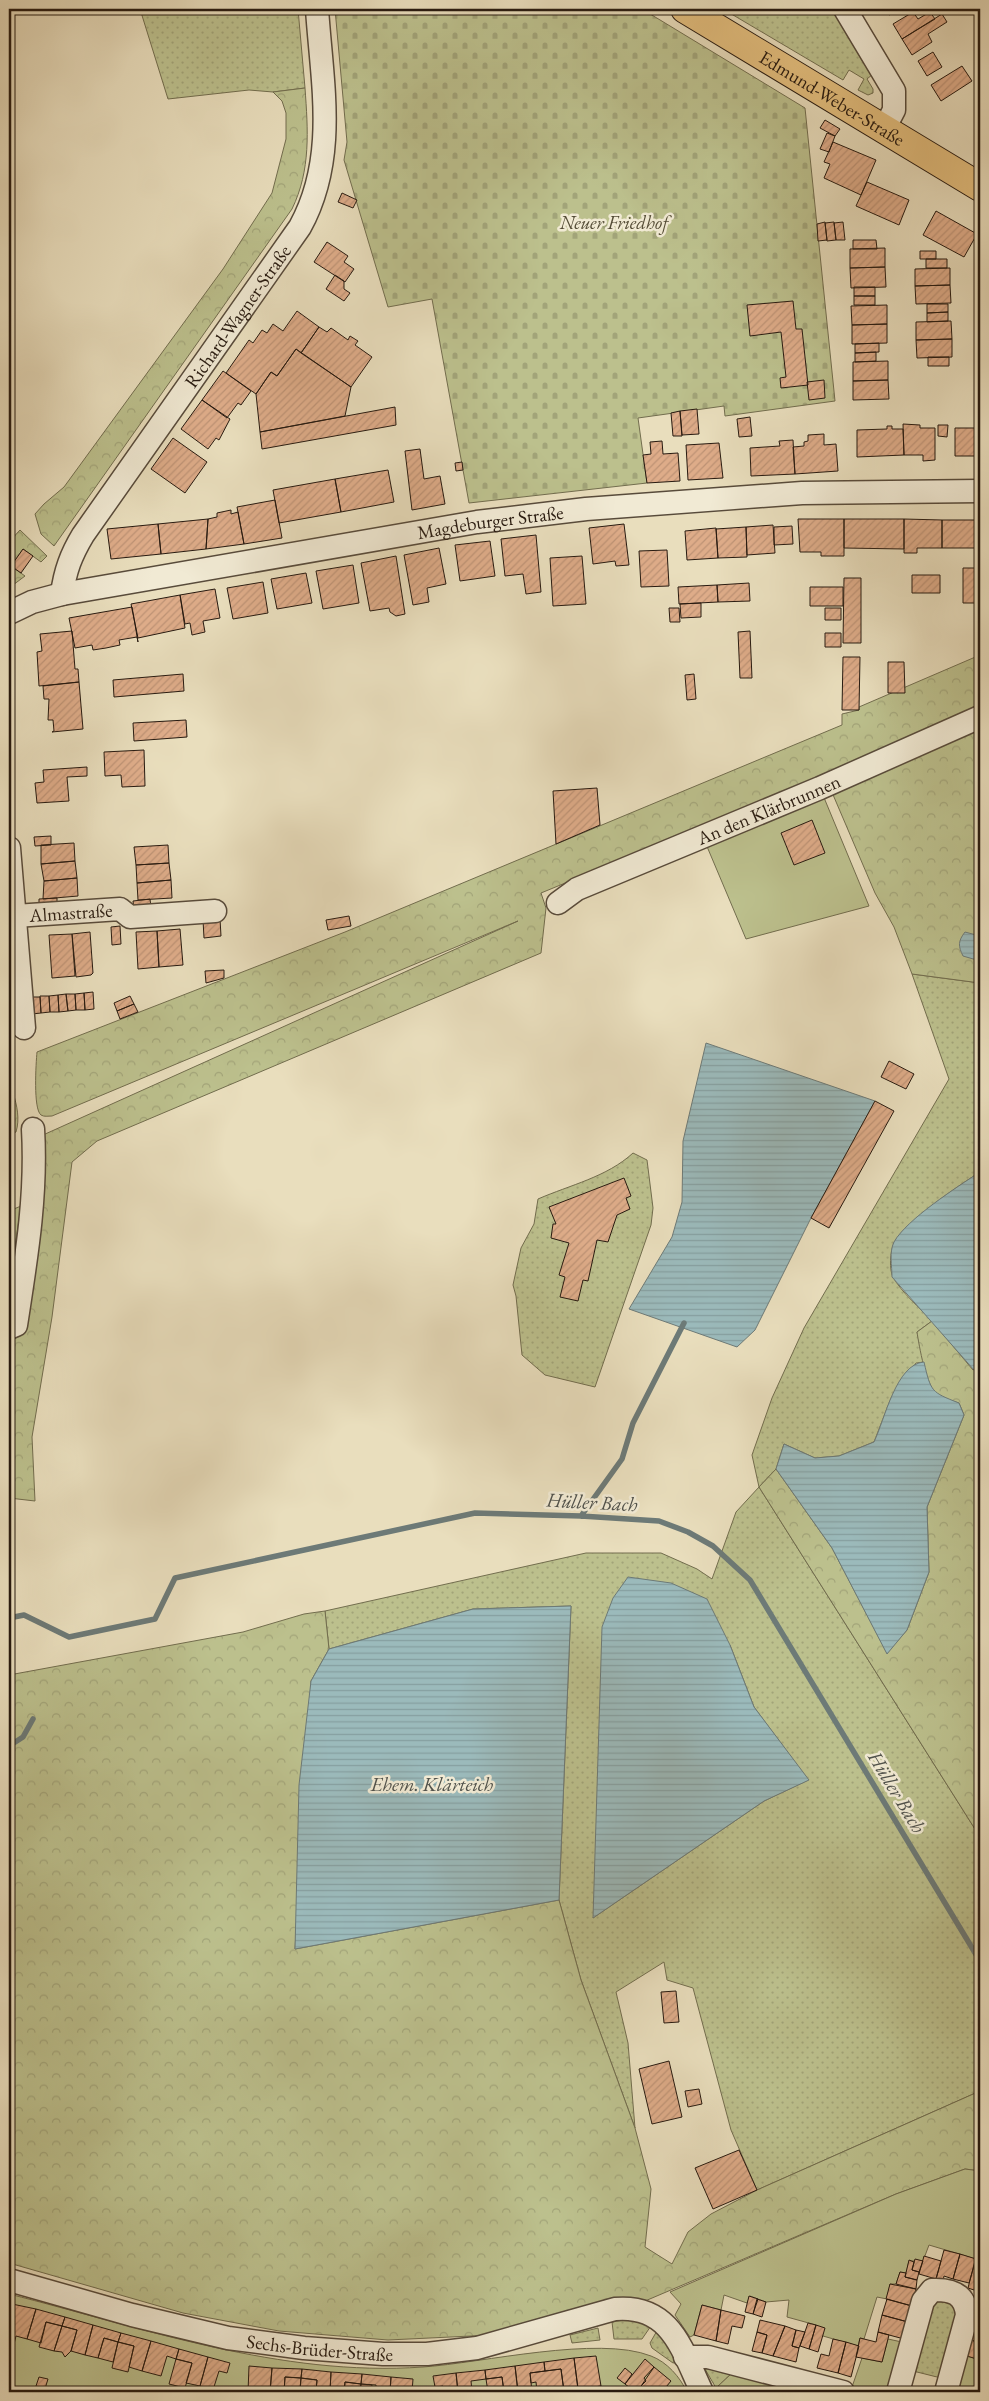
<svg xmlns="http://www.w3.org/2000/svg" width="989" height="2401" viewBox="0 0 989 2401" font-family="'EB Garamond',serif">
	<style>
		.grass { fill: url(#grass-dots); stroke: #726d4e; fill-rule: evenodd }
		.forest { fill: url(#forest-crowns); stroke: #726d4e }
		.cemetery { fill: url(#cemetery-stones); stroke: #726d4e }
		.green { fill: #bcc08d; stroke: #726d4e }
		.water { fill: url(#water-rules); stroke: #6d7a77 }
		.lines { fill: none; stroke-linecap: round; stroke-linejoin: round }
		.stream { stroke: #6d7a77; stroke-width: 5.5 }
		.building { fill: url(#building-hatch); stroke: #271a10 }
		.minor-casing { stroke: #584b3b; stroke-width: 25 }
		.major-casing { stroke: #271a10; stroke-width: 30 }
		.minor { stroke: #f1ead4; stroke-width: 22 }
		.major { stroke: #e4bf7e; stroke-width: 28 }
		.labels { text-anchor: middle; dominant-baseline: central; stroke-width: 5; stroke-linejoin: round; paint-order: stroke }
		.street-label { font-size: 19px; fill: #271a10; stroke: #f1ead4 }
		.park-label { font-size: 19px; font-style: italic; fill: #544c36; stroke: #f1ead4 }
		.water-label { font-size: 20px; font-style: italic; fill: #50524c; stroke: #f1ead4 }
	</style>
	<defs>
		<pattern id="grass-dots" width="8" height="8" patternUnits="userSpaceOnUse" patternTransform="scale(1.25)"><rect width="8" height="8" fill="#bcc08d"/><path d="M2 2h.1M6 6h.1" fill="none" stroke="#a2a479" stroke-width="1.8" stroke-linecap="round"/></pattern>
		<pattern id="forest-crowns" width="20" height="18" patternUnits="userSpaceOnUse" patternTransform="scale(1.25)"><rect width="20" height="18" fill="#bcc08d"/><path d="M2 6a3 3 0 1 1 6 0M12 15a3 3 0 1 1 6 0" fill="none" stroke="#a2a479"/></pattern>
		<pattern id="cemetery-stones" width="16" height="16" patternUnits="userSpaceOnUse" patternTransform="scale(1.25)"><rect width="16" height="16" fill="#bcc08d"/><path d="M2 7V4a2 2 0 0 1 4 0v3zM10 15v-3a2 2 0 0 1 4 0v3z" fill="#a2a479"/></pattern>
		<pattern id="water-rules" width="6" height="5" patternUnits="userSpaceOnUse" patternTransform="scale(1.25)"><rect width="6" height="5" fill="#9bbabb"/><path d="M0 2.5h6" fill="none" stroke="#869fa0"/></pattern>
		<pattern id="building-hatch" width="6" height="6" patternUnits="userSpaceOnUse" patternTransform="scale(1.25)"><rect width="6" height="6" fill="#deac89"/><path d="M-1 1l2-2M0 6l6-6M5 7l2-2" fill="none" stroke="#be9375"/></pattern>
	</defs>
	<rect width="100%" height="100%" fill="#e9debd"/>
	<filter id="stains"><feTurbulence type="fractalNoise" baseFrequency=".004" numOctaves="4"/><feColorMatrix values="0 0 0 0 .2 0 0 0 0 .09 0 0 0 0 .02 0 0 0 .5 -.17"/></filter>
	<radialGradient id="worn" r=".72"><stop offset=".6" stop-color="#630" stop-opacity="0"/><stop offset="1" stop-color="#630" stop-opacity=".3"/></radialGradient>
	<path class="grass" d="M140,9H298L305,88L273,92L249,90L168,99Z
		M730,9H832L873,74L867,79L873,89V93L868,95L858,90L864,79L849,70L843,80L728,12Z
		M912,974L980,983V1172C961,1184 903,1223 894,1243C890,1251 889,1270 893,1277C901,1292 921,1309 932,1321L917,1332L924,1362L916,1363L891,1398L874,1442L839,1456L815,1458L784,1444L776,1469L759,1487L980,1837V2091L757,2190L731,2130L693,1988L667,1980L664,1962L616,1992L628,2043L635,2128L581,1980L559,1900L571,1606L473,1609L329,1649L325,1611L586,1553H661L697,1569L712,1579L736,1512L759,1487L752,1455L772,1398L804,1328L949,1079ZM730,1645L754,1707L808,1780L764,1801L593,1918Z
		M633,1153L647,1160L653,1208L651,1225L595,1387L545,1375L522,1355L516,1296L513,1285L521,1248L534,1224L538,1199C570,1185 607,1177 633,1153Z
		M959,2295L949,2380L905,2369L923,2301Z
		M635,2318L653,2323L642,2339H614L612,2322Z
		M598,2328L600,2340L572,2343L570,2335Z
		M658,2329L678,2362L673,2363L652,2348L650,2343Z
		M705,2369H717L731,2374L716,2388Z"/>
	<path class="forest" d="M305,88C308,130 311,170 292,209L54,546L41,534L35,514L44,504L64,487L223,269L272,193L286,139V113L282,101L273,92Z
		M20,530L47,556L41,562L23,549L11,566L25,576L9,588V542Z
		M980,655V983L912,974L894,927L875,893L825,776L541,893L546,908L541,953L97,1141L72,1162L52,1317L32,1437L35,1501L9,1498V1371L43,1135L518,921L52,1116C48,1116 44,1117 41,1115C33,1109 36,1063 37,1052L345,932L842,725V714L859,710V707Z
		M13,1093C17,1105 20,1119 16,1132L9,1135V1095Z
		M932,1321L973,1370L980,1366V1837L759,1487L776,1469L832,1548L887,1653L907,1630L929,1572L927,1507L964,1415L959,1403C952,1401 943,1399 937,1394C926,1387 919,1345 917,1332Z
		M325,1611L329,1649L311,1681L295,1949L559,1900L581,1980L635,2128L651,2189L645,2247L672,2264L688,2232L711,2214L757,2190L980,2091V2171L965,2169L896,2194L631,2307L492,2335L388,2340L279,2331L183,2313L9,2263V1675L243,1632L304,1614Z"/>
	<path class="cemetery" d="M335,9H642L805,108L835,401L725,416L724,406L638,418L647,483L469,503L432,299L388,307L344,160L347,142Z"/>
	<path class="green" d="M820,788L869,906L746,939L703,837Z
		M21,1206L9,1287V1211Z
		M965,2169L980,2171V2246L976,2259L929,2245L923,2261H909L906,2273L900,2272L896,2284H890L887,2299L877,2297L864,2339L860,2338L858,2346L823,2336L816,2325L787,2317L789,2300L766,2302L750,2296L747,2303L724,2295L721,2310L702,2305L694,2335L690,2337L675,2315L681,2304L670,2292L896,2194Z
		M9,2294C144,2328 280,2377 423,2367C482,2363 598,2335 651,2356C667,2362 680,2377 687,2392H9Z
		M888,2339L911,2344L898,2392H873L852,2387L862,2358L882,2362Z
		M967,2356L980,2360L975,2385L980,2386V2392H946Z
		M731,2374L803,2392H718L716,2388Z"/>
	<path class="water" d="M965,932L980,936V961L963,956C958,946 958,941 965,932Z
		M706,1043L875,1101L811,1218L755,1330L737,1347L629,1309L672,1237L682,1202L683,1141Z
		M980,1172V1366L974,1370L892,1277C892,1266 889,1252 894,1242C907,1219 957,1187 980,1172Z
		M924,1362C931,1392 931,1392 959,1403L964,1415L927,1507L929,1572L907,1630L887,1654L832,1548L776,1469L784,1444L815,1458L839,1456L874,1442C885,1419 896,1364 924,1362Z
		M628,1577L671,1583L707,1599L730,1645L754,1707L809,1780L764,1801L593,1918L602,1627L613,1598Z
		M571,1606L559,1900L295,1949L299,1785L311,1681L329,1649L473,1609Z"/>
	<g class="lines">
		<path class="stream" d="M581,1516L622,1459L633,1423L684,1323
			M9,1618L24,1615L69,1637L155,1619L175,1578L475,1513L581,1516L659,1521L688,1532L713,1546L750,1580L980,1961
			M9,1746L23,1737L33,1719"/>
	</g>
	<path class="building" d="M885,9H900L889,15Z
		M913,12L918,19L930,12L935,19L902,39L893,24Z
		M942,14L947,22L928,34L932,42L912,55L902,39Z
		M933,52L942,67L927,76L918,61Z
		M962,66L972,81L941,101L931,85Z
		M825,120L840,129L835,136L820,128Z
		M827,133L835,136L829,152L820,149Z
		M833,142L876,160L861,195L824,178L830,164L824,162Z
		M867,182L909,200L899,225L856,206Z
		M342,193L357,200L353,208L338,202Z
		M936,211L977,234L964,257L923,235Z
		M825,222L827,240L818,241L817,224Z
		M834,222L836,240L827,241L825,223Z
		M843,222L845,240H836L834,223Z
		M853,240H876L877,249H853Z
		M327,242L348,256L344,262L354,269L345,282L314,262Z
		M885,248V267L850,268V249Z
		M920,251H936V259H920Z
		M926,259H947V268H926Z
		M885,267L886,287L851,288L850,268Z
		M950,268V285L915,286V269Z
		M335,275L344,281V289L350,293L344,301L326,289Z
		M950,285L951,303L916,304L915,286Z
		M854,287H875V296H854Z
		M854,296H875V305H854Z
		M793,301L796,329H802L808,385L781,388L780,378L786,377L781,332L750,336L747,305Z
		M927,304H948V312L927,313Z
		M887,305V324L852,325L851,306Z
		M297,311L319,327L301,353L296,349L277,376L271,372L256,394L226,373L249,340L253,343L262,330L267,333L273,324L283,331Z
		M948,312V321L927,322V313Z
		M951,321L952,339L916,340V322Z
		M887,324V343L852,344V325Z
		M319,327L327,332L331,328L348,340L350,336L358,341L355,345L372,357L351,387L301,353Z
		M952,339V357L917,358L916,340Z
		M879,343V352L855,353V344Z
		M296,349L351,387L345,416L260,432L256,394L271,372L277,376Z
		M876,352V361L855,362V353Z
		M928,357H949V366H928Z
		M888,361V380L853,381V362Z
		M223,371L251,391L241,405L238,403L227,418L202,400Z
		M824,380L825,398L809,400L807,382Z
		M888,380L889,399L853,400V381Z
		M202,400L230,419L219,440L216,438L208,449L181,429Z
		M395,407L396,425L262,449L260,432Z
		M697,409L699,434L682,435L680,411Z
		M680,411L682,436H673L671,413Z
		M750,417L752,436L739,437L737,419Z
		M903,424L920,425V428H935V460L923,461V455H904Z
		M938,425H948L947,437L938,436Z
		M887,426H892V429H903L904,455L857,457V430L887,429Z
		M955,428H980V456H955Z
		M824,434V445L836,444L838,471L795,474L793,447L804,446V442L808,441V435Z
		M173,438L207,462L185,493L151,469Z
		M793,440L795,474L751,476L750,448L780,446L779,441Z
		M662,441L663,454L678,453L680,481L647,483L643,455L651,454L650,442Z
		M719,443L723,478L688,480L686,445Z
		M420,449L424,479L440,476L445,504L412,510L405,451Z
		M462,462L463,470L456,471L455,463Z
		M388,470L394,502L341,512L335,479Z
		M335,479L341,512L279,523L273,490Z
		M275,500L282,538L244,544L237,507Z
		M231,510V514L238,512L244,544L206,549L208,519L217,517V513Z
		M208,519L206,549L161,554L158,524Z
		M798,519H844V556H821V552H800Z
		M844,519H904V549L844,548Z
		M904,519L942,520V548H917V553H904Z
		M942,520H980V548H942Z
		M158,524L161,554L111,559L107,529Z
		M624,524L629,565L616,566L615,561L593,564L589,528Z
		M773,525L775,553L747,555L746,527Z
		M792,526L793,544L774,545V527Z
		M746,527L747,557L718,558L716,529Z
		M716,528L718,558L687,560L685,531Z
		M536,535L541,592L526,594L523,574L505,576L501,539Z
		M490,541L495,576L460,581L455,545Z
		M439,548L446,584L427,588L429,602L413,605L404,555Z
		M23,549L33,556L21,573L11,566Z
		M667,550L669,586L641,587L639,551Z
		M396,556L405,614L396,616L390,612L389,608L370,611L361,563Z
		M582,556L586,604L553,606L550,558Z
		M353,565L359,603L323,609L316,571Z
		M963,568H980V603H963Z
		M306,573L312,603L277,609L271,579Z
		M912,575H940V593H912Z
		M844,578H861V643H843Z
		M263,582L268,613L233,619L227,588Z
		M749,583L750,601L718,602L717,585Z
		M717,585L718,602L679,604L678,587Z
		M810,587H843V606H810Z
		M215,589L220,618L203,621L205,632L192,635L190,623L185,624L180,595Z
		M180,595L185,628L138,638L131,604Z
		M701,603V617L681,618L680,604Z
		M132,607L138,642L137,637L119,640L120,645L106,648L93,650L92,645L75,648L69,618Z
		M669,608H679L680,622H670Z
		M825,608H841V620H825Z
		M72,631L75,669H78L79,682L39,686L37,652L42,651L40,634Z
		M750,631L752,678H740L738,632Z
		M825,633H841V647H825Z
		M843,657H860L859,710H842Z
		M888,662H904L905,693H888Z
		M183,674L184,691L114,697L113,680Z
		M694,674L696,699L687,700L685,675Z
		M79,682L83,729L52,732L54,731L53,720H48L49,699H44L43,686Z
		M186,720L187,737L134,741L133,723Z
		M144,750L145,786L122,787L121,775L105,776L104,752Z
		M87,767V776L67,777L69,801L37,803L35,783L44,782L43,770Z
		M597,788L600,825L556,844L553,791Z
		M812,820L825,853L794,865L781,833Z
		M51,836V845L35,846L34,837Z
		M74,843L75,861L41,864V845Z
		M168,845L169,863L136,865L134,847Z
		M75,861L77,878L44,881L41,864Z
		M169,863L171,880L137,883L136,865Z
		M77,878L78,896L43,899L44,881Z
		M171,880L172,898L138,900L137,883Z
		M57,898V907L39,908V899Z
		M150,899L151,908L134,910L133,901Z
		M349,916L351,926L328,930L326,920Z
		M220,919L221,936L204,938L203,920Z
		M120,926L121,944L112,945L111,927Z
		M180,929L183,965L159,967L157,931Z
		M157,931L159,967L138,969L136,932Z
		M90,932L93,973L91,975L76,977L72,934Z
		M72,934L75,976L52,978L49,935Z
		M224,970V978L206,983L205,971Z
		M93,992L94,1009L85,1010L84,993Z
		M84,993L85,1010H76L75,994Z
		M66,994H75L76,1010L68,1011Z
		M66,994L68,1011L59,1012L58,995Z
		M58,995L59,1012H50L49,996Z
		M40,996H49L50,1012L41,1013Z
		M130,996L134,1004L117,1011L114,1003Z
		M31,997H40L41,1013L32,1014Z
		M134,1004L138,1012L120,1019L117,1011Z
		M889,1061L914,1074L906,1089L881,1077Z
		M875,1101L894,1111L829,1228L811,1218Z
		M624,1178L631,1196L626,1198L630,1209L617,1215L608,1242L597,1240L588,1281L583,1280L578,1301L560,1297L565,1277L559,1275L569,1243L551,1238L553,1224H556L549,1207Z
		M676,1991L679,2022L664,2023L661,1992Z
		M669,2061L682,2117L652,2124L639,2069Z
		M699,2089L702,2104L688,2107L685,2091Z
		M739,2150L757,2190L713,2209L695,2168Z
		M944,2250L960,2254L953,2279L944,2276L943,2281L936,2279Z
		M977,2253L980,2254V2292L968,2288Z
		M960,2254L976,2259L969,2283L953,2279Z
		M924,2256L941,2261L936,2279L919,2274Z
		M915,2259L923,2261L919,2272L912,2270Z
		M909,2260L914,2262L912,2270L919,2272L917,2280L905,2277Z
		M900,2272L906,2273L905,2277L917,2280L916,2289L896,2284Z
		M890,2284L916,2289L912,2306L886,2299Z
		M749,2296L758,2299L753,2314L745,2312Z
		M757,2299L766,2302L762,2317L753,2314Z
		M887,2299L912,2306L908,2322L882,2315Z
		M12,2304L36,2309L27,2339L16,2336L14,2344L9,2342V2317Z
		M702,2305L721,2310L716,2341L694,2335Z
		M979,2307H980V2325L975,2324Z
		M36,2309L65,2317L62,2326L46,2322L41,2343L27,2339Z
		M721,2310L745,2316L742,2328L732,2326L728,2344L716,2341Z
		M882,2315L908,2322L904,2339L878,2332Z
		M65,2317L93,2325L85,2355L71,2351L77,2330L62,2326Z
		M760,2320L785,2326L773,2356L762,2353L767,2335L757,2332Z
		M46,2322L62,2326L54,2351L39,2347Z
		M808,2323L816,2325L809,2349L800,2346Z
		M975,2324L980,2325V2343L971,2340Z
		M93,2325L121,2333L118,2342L104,2338L98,2358L85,2355Z
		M816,2325L825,2328L818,2352L809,2349Z
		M62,2326L77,2330L71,2351L65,2357L62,2352L54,2351Z
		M785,2326L796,2330L792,2346L799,2348L796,2362L773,2356Z
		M796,2330L805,2332L799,2348L792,2346Z
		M757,2332L767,2335L762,2353L752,2351Z
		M878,2332L889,2335L882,2362L856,2357L860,2338L876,2342Z
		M121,2333L151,2341L142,2371L129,2367L134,2346L118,2342Z
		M104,2338L118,2342L113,2362L98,2358Z
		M833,2339L846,2342L838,2373L817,2368L821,2354L829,2356Z
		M971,2340L980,2343V2360L967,2356Z
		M151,2341L179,2349L176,2359L167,2356L161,2376L142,2371Z
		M118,2342L134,2346L128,2372L112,2368Z
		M846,2342L859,2346L851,2377L838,2373Z
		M179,2349L208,2357L200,2386L186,2383L192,2363L176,2359Z
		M596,2356L601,2386L578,2389L574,2358Z
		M208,2357L230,2363L227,2373L219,2371L213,2390L200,2386Z
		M574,2358L578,2389L564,2391L561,2369L545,2371L544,2362Z
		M176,2359L192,2363L185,2388L169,2384Z
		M645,2359L654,2367L644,2378L646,2381L635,2392L625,2384Z
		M544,2362L545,2371L530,2373L532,2392H518L515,2366Z
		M980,2365V2386L975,2385Z
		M249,2366L272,2368L270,2392H248Z
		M515,2366L518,2392H504L502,2377L486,2379L485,2370Z
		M654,2367L671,2381L662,2392H637Z
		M272,2368L302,2369L301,2378L285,2377L284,2392H270Z
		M625,2368L632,2374L625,2384L617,2378Z
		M302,2369L331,2372L330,2392H316L317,2380L301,2378Z
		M561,2369L564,2392H537L536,2382L531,2383L530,2373Z
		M485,2370L486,2379L471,2381L472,2392H458L456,2373Z
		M331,2372L362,2374L361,2384L345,2382L344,2392H330Z
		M456,2373L458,2392H444L443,2386L435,2387L433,2376Z
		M362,2374L391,2377L390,2392H376V2385L361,2384Z
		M39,2377L48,2379L44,2392H34Z
		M285,2377L301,2378L300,2392H284Z
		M391,2377L413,2379L412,2392H390Z
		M502,2377L504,2392H488L486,2379Z
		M301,2378L317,2380L316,2390L300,2389Z
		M345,2382L361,2384L360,2392H344Z
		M361,2384L372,2385L371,2392H360Z
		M236,2388L246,2389L245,2392H235Z"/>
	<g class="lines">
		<defs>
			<g id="minor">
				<path d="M845,9L894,91V110L884,129"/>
				<path id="s1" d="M62,594C65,571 71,555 83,535L300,227C338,158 322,84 317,9"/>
				<path id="s2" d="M9,613L32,602L62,594L477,522L586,509L802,493L980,491"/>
				<path d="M9,848L24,1028"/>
				<path id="s3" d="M558,903L577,889L820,788L980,717"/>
				<path id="s4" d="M15,916L120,909L130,917L215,911"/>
				<path d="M9,1328L16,1325C26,1260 37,1196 33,1129"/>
				<path id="s5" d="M9,2280L132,2315L228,2338L304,2348L383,2354H427L477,2348L615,2309C671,2304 682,2350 702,2392"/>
				<path d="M685,2357H708L843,2392"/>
				<path d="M898,2392L923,2301L932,2290C952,2289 965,2294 967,2315L946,2392"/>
			</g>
			<g id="major">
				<path id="s6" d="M685,9L980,187"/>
			</g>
		</defs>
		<use href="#minor" class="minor-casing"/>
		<use href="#major" class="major-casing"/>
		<use href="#minor" class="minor"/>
		<use href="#major" class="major"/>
	</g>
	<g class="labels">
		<g class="street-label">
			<text stroke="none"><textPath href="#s6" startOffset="172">Edmund-Weber-Straße</textPath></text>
			<text stroke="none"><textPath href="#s1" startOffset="331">Richard-Wagner-Straße</textPath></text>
			<text stroke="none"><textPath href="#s2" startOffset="491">Magdeburger Straße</textPath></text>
			<text stroke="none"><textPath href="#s3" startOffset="231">An den Klärbrunnen</textPath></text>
			<text stroke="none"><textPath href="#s4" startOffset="56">Almastraße</textPath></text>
			<text stroke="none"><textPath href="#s5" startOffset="319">Sechs-Brüder-Straße</textPath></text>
		</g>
		<g class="park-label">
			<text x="614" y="222">Neuer Friedhof</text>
		</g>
		<g class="water-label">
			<text transform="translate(592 1502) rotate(3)">Hüller Bach</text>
			<text x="432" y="1784">Ehem. Klärteich</text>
			<text transform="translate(897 1792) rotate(59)">Hüller Bach</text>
		</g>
	</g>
	<rect width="989" height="2401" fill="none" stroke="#e9debd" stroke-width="30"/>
	<rect x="10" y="10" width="969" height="2381" fill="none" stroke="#271a10" stroke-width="2.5"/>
	<rect x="15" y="15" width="959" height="2371" fill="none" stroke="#271a10"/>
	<rect width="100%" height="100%" filter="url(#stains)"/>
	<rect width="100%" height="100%" fill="url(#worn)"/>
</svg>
